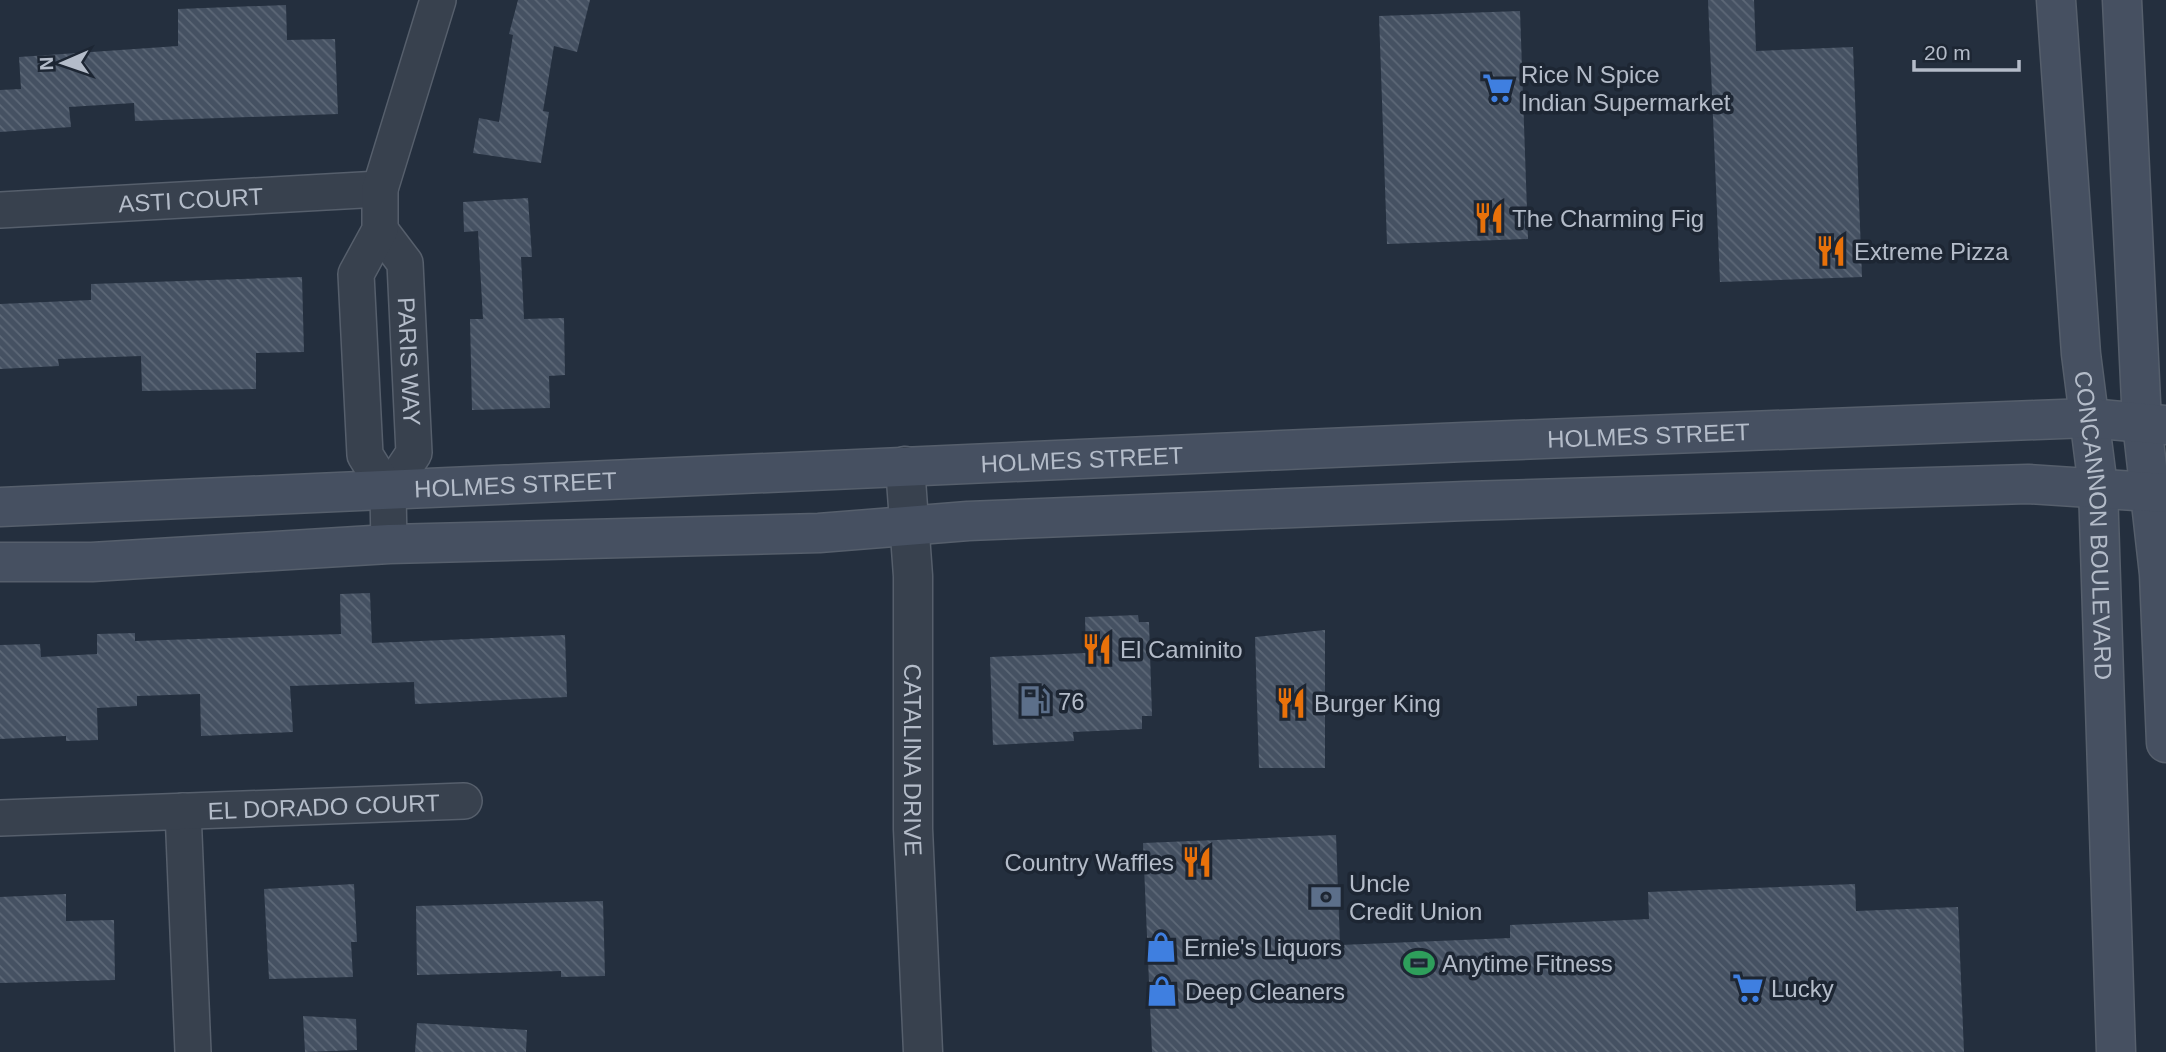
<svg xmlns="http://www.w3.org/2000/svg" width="2166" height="1052" viewBox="0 0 2166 1052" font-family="Arial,sans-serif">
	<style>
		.building { fill: url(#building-back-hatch) }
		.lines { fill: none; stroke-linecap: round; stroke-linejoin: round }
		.minor-casing { stroke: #565f6c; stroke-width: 38 }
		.tertiary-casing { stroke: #565f6c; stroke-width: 41 }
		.secondary-casing { stroke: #565f6c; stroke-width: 41 }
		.minor { stroke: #38414e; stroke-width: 35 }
		.tertiary { stroke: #38414e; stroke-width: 38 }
		.secondary { stroke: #465061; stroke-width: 38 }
		.labels { text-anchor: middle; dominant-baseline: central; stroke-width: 7; stroke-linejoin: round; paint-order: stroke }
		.poi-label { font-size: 24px; fill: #b4bcc9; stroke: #1d2633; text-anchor: start }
		.street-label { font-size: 24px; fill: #b4bcc9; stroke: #1d2633 }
	</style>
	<defs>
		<pattern id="building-back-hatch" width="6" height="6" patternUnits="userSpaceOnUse" patternTransform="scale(1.75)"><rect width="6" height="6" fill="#455162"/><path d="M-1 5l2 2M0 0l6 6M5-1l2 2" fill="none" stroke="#5d6877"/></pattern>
	</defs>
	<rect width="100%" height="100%" fill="#242f3e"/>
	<path class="building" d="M518,0H590L577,52L554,46L543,111L549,112L541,163L473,153L479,118L499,122L513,35L509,34Z
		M1708,0H1754L1756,51L1853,47L1862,277L1720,282Z
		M286,5L287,40L335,39L338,114L135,121L134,103L69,107L71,127L0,132V90L21,89L19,57L178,46V9Z
		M1520,11L1528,239L1387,244L1379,16Z
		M528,198L532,257H521L524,319L564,318L565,375L549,376L550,408L472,410L470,319H483L478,231L464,232L463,202Z
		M302,277L304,352L256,353V389L142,391L141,356L58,359L59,366L0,369V304L91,300V284Z
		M370,593L372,643L565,635L567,697L415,704L414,682L290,686L293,732L201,736L200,694L137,696V706L97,708L98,740L66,741V736L0,739V645L40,644L41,657L97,654V634L135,633V641L341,634L340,594Z
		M1138,615L1139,622H1149L1152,716H1142V729L1073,732L1074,741L993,745L990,657L1086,653L1085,617Z
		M1325,630V768H1259L1255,637Z
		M1336,835L1340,945L1510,938V925L1649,919L1648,892L1855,884L1856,911L1958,907L1964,1052H1152L1143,843Z
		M354,884L357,942H351L353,977L269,979L264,889Z
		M66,894V921L114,920L115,980L0,983V897Z
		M603,901L605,976L561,977V971L417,975L416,906Z
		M303,1016L356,1019L357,1050L305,1052Z
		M417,1023L527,1030L526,1052H415Z"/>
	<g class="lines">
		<defs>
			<g id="minor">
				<path id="s1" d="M0,210L380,189"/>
				<path id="s2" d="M380,230L405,263L414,453L388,492"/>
				<path d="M389,544L388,492L365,455L356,274L380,230V189L438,0"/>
				<path d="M183,811L193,1052"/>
				<path id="s3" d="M0,818L464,801"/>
			</g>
			<g id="tertiary">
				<path id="s4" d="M905,466L913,576V829L923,1052"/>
			</g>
			<g id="secondary">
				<path id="s5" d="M2056,0L2081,354L2098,487L2116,1052"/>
				<path d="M2122,0L2142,423L2159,574L2166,743"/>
				<path id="s6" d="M0,507L1464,442L2036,420L2089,418L2166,425"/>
				<path d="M0,562H92L389,544L819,533L968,521L1466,501L2028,484L2166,493"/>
			</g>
		</defs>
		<use href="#minor" class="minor-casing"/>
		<use href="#tertiary" class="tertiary-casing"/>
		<use href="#secondary" class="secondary-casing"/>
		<use href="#minor" class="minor"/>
		<use href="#tertiary" class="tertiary"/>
		<use href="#secondary" class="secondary"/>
	</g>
	<defs>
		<symbol id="supermarket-bare" viewBox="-9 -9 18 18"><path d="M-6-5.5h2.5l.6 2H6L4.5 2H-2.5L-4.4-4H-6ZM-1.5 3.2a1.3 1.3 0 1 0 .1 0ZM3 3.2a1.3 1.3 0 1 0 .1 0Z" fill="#3f7fe0" stroke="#1d2633" stroke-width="2.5" paint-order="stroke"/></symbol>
		<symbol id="restaurant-bare" viewBox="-9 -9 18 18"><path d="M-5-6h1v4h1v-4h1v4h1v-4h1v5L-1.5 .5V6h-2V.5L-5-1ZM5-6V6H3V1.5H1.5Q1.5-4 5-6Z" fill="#e8710a" stroke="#1d2633" stroke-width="2.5" paint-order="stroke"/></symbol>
		<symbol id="fuel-bare" viewBox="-9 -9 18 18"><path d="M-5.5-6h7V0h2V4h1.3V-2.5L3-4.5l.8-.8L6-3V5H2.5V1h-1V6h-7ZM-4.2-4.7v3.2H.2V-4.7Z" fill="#5c6f8a" stroke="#1d2633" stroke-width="2.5" paint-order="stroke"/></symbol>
		<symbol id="bank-bare" viewBox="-9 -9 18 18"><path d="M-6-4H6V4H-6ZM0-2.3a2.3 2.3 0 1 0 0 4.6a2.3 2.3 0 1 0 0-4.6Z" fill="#5c6f8a" stroke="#1d2633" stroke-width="2.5" paint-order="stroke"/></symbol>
		<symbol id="shop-bare" viewBox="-9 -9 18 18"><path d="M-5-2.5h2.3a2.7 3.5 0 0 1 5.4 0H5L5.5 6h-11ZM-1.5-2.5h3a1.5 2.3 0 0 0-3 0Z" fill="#3f7fe0" stroke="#1d2633" stroke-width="2.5" paint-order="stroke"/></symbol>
		<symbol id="stadium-bare" viewBox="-9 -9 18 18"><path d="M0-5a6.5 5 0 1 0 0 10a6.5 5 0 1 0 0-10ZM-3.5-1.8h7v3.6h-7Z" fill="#2e9e5b" stroke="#1d2633" stroke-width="2.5" paint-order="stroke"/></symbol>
	</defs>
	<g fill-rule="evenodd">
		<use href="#supermarket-bare" x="1476" y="66" width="44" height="44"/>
		<use href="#restaurant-bare" x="1467" y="196" width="44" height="44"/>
		<use href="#restaurant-bare" x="1809" y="229" width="44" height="44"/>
		<use href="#restaurant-bare" x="1075" y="627" width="44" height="44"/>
		<use href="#fuel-bare" x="1013" y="679" width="44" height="44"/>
		<use href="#restaurant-bare" x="1269" y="681" width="44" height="44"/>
		<use href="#restaurant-bare" x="1175" y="840" width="44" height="44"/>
		<use href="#bank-bare" x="1304" y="875" width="44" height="44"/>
		<use href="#shop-bare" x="1139" y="925" width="44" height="44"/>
		<use href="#stadium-bare" x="1397" y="941" width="44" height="44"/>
		<use href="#supermarket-bare" x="1726" y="966" width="44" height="44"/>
		<use href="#shop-bare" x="1140" y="969" width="44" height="44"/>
	</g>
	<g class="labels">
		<g class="poi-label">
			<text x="1521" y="74">Rice N Spice<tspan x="1521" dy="28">Indian Supermarket</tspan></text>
			<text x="1512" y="218">The Charming Fig</text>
			<text x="1854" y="251">Extreme Pizza</text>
			<text x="1120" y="649">El Caminito</text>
			<text x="1058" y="701">76</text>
			<text x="1314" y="703">Burger King</text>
			<text x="1174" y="862" text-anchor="end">Country Waffles</text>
			<text x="1349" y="883">Uncle<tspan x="1349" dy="28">Credit Union</tspan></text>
			<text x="1184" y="947">Ernie's Liquors</text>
			<text x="1442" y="963">Anytime Fitness</text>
			<text x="1771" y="988">Lucky</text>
			<text x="1185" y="991">Deep Cleaners</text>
		</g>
		<g class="street-label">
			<text stroke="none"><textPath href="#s1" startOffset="191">ASTI COURT</textPath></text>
			<text stroke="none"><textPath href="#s2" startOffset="140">PARIS WAY</textPath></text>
			<text stroke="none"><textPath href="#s6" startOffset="1650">HOLMES STREET</textPath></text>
			<text stroke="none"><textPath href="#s6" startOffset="1083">HOLMES STREET</textPath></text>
			<text stroke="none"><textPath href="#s6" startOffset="516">HOLMES STREET</textPath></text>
			<text stroke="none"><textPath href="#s5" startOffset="527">CONCANNON BOULEVARD</textPath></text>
			<text stroke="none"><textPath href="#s4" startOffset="294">CATALINA DRIVE</textPath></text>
			<text stroke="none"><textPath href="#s3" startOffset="324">EL DORADO COURT</textPath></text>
		</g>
	</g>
	<g transform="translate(63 63) rotate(268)" stroke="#1d2633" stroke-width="5" paint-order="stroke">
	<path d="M0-5L12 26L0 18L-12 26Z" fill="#b4bcc9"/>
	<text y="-10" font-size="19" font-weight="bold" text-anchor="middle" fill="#b4bcc9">N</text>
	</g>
	<path d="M1914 60v10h105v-10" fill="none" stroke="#b4bcc9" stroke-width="3.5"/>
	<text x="1924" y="60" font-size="21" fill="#b4bcc9" stroke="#1d2633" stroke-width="5" paint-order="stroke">20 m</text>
</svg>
